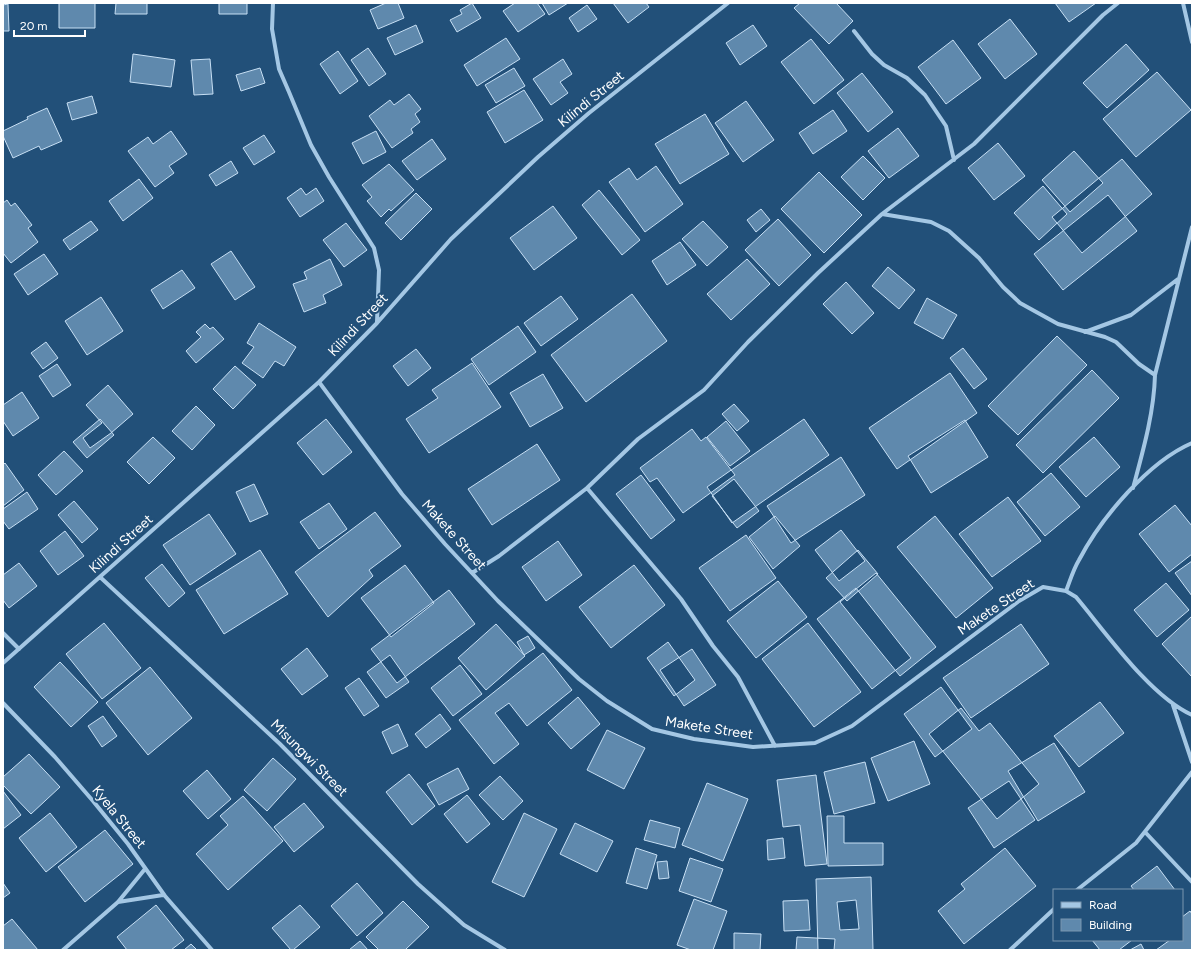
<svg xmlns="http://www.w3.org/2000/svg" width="1195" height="953" viewBox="0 0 1195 953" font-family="Figtree,sans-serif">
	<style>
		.building { fill: #5f89ad; stroke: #c7dff4; fill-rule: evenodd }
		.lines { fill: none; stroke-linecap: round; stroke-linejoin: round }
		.minor { stroke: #a4c7e4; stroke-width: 4 }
		.labels { text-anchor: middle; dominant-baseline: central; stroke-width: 4; stroke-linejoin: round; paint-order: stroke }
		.street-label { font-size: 14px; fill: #fff; stroke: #225079 }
	</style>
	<rect width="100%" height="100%" fill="#225079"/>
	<path class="building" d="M59,3H95V28H59Z
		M116,3H147V14H115Z
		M219,3H247V14H219Z
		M386,3H398L404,18L378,29L370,10Z
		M472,3L481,18L457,32L450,20L462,14L460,10Z
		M515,3H537L545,14L518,32L503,11Z
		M542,3H568L549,15Z
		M613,3H646L649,7L628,23Z
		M800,3H836L853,21L829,44L794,8Z
		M1055,3H1096L1069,22Z
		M8,4L9,31H3V5Z
		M587,5L597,19L578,32L569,18Z
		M1010,19L1037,54L1005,79L978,44Z
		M416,25L423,42L395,55L387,38Z
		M753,25L767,46L740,65L726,43Z
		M506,38L520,59L477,86L464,65Z
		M811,39L844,80L814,104L781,62Z
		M953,40L981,78L946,104L918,67Z
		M1126,44L1149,70L1107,108L1083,83Z
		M368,48L386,74L369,86L351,60Z
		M338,51L358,81L340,94L320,64Z
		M133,54L175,60L171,87L130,82Z
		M210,59L213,94L194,95L191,60Z
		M563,59L572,74L560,82L568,93L551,105L533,79Z
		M260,68L265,83L241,91L236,75Z
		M514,68L525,86L496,103L485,85Z
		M1157,72L1191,110L1136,157L1103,119Z
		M862,73L893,112L868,132L837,93Z
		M524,90L543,120L505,143L487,112Z
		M409,94L421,109L415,114L420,122L411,129L413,133L392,148L369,116L390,100L394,105Z
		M92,96L97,113L72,120L67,103Z
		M746,101L774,140L743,162L715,123Z
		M47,108L62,141L41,150L39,146L13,158L3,136V131L28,119L27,117Z
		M833,110L847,131L813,154L799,133Z
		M705,114L729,154L680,184L655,144Z
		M898,128L919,156L889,178L868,151Z
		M171,131L187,154L169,166L174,173L155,187L128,151L148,137L153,144Z
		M376,131L386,152L363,164L352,143Z
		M264,135L275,152L254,165L243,148Z
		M432,139L446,159L417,180L402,161Z
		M998,143L1025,176L994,200L968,168Z
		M1074,151L1103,183L1070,212L1042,180Z
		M863,156L885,178L863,200L841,177Z
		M1122,159L1152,194L1082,253L1052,217Z
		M231,161L238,173L216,186L209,175Z
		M389,164L414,190L391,211L389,209L381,217L367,201L372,197L362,185Z
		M656,166L683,204L645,232L609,182L629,168L637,180Z
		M819,172L862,215L824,253L781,209Z
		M139,179L153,198L123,221L109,201Z
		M1043,186L1067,214L1039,240L1014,213Z
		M301,188L306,195L316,188L324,201L300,217L287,198Z
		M599,190L640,240L622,255L582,205Z
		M416,193L432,209L401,240L385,223Z
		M1108,195L1137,231L1063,290L1034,254Z
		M7,200L11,206L15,203L32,225L28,228L38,242L11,263L3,253V203Z
		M553,206L577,238L534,270L510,238Z
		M761,209L770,220L756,232L747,220Z
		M778,219L811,255L779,286L745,250Z
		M91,221L98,230L70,250L63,240Z
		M703,221L728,247L707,266L682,239Z
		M346,223L367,250L344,267L323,240Z
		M680,242L696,265L667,285L652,261Z
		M231,251L255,287L235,300L211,264Z
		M44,254L58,274L28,295L14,274Z
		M330,259L342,285L323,295L326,303L304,312L293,284L307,279L304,272Z
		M747,259L770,284L731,320L707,294Z
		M888,267L915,290L899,309L872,286Z
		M182,270L195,288L163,309L151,290Z
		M846,282L874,313L852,334L823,304Z
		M632,294L667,341L586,402L551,355Z
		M561,296L578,319L541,346L524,323Z
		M101,297L123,331L87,355L65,321Z
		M927,298L957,315L943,339L914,323Z
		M259,323L296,347L284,366L275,361L263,378L242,363L254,347L247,343Z
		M205,324L210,329L213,327L224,339L196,363L186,351L201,337L196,332Z
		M518,326L536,352L489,385L471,359Z
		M1057,336L1087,365L1018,435L988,406Z
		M46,342L58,358L43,369L31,353Z
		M963,348L987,379L974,389L950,358Z
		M416,349L431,368L408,386L393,366Z
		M472,363L501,407L429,453L406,419L438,398L432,390Z
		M57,364L71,385L53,397L39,376Z
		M235,366L256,385L233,409L213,389Z
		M1092,370L1119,398L1043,473L1016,445Z
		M950,373L977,413L897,469L869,428Z
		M543,374L563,408L530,427L510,393Z
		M108,385L133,414L111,433L90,448L83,438L102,423L86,405Z
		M22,392L39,418L13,436L3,421V405Z
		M734,404L749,421L737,431L722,414Z
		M196,406L215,425L192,450L172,431Z
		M100,419L114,435L87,458L73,442Z
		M326,419L352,452L323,475L297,443Z
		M804,419L829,455L732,523L707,487Z
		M965,420L988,457L931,493L908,456Z
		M726,421L750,451L730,466L707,437Z
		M692,429L701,441L706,437L735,475L683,513L657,478L650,482L640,468Z
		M153,437L175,458L149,484L127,462Z
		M1094,437L1120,467L1086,497L1059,467Z
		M537,444L560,480L492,525L468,489Z
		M64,451L83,471L56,495L38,475Z
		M841,457L865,495L791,543L767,506Z
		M5,463L24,490L3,506V465Z
		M1051,473L1080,507L1045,536L1017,502Z
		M641,475L675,520L651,539L616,494Z
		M734,479L759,511L737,528L712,496Z
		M254,484L268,514L250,522L236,492Z
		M27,492L38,509L9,529L3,521V509Z
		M1008,497L1041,541L992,577L959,534Z
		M74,501L98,529L82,543L58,515Z
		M329,503L347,529L319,549L300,522Z
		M1175,505L1192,526V554L1169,572L1139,534Z
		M375,512L401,546L369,570L373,576L328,617L295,572Z
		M209,514L236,554L190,585L163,545Z
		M775,516L800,546L773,569L749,537Z
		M935,516L993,588L956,618L897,547Z
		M841,530L865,561L839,581L815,550Z
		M65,531L84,556L58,575L40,551Z
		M746,535L776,578L730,611L699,568Z
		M558,541L582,575L546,601L522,567Z
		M260,550L288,594L224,634L196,590Z
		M858,550L878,574L847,601L826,578Z
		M1192,561V596L1175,573Z
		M19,563L37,586L9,608L3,600V575Z
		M162,564L185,593L169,607L145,578Z
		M405,565L434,603L391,637L361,598Z
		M634,565L665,605L611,648L579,607Z
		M876,573L936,647L900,676L840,602Z
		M778,581L807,617L756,658L727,621Z
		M1166,583L1189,610L1157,637L1134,610Z
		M856,588L911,658L872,689L817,619Z
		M449,590L475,624L397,683L371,649Z
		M1192,616V677L1162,644Z
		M104,623L141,668L102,699L66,654Z
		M808,623L861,692L814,727L762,659Z
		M496,624L525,656L486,690L458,658Z
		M1021,624L1049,664L971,718L943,678Z
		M528,636L535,648L524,655L517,642Z
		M668,642L695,680L674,696L647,658Z
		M307,648L328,676L302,695L281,669Z
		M692,649L716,685L684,706L660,670Z
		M543,653L572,690L527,726L509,703L495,713L519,744L494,764L459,720Z
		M390,655L409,682L386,698L367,672Z
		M60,662L98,702L71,727L34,687Z
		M460,665L482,694L453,716L431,688Z
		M150,667L192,718L148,755L106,703Z
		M359,678L379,706L364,716L345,688Z
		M941,687L972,729L935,757L904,714Z
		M578,697L600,724L571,749L548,723Z
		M1100,702L1124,733L1079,767L1054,736Z
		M961,708L979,731L990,723L1039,784L997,819L929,734Z
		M440,714L451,729L426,748L415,734Z
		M103,716L117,736L102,747L88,726Z
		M398,724L408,746L392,754L382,732Z
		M607,730L645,748L624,789L587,770Z
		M914,741L930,784L888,801L871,758Z
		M1054,743L1085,792L1038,821L1008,771Z
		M29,754L60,787L31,814L3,785V777Z
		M273,758L296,779L267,811L244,790Z
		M865,762L875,803L834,814L824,772Z
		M458,768L469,789L439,805L427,784Z
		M207,770L231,799L208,819L183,791Z
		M409,774L435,806L412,825L386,792Z
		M816,775L827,864L805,866L800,825L783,827L777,780Z
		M500,776L523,801L503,820L479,795Z
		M1009,781L1035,820L994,848L968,808Z
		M707,783L748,799L723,861L682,845Z
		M3,791L21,815L3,829Z
		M467,795L490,824L467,843L444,814Z
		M243,796L283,841L228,890L196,854L228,825L220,816Z
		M304,803L324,827L294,852L274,827Z
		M50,813L77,847L46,872L19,838Z
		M524,813L557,829L524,897L492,882Z
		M827,816H844V843H883V865L828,866Z
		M650,820L680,828L675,848L644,840Z
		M575,823L613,841L597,872L560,854Z
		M105,830L133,864L85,902L58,867Z
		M783,838L785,858L768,860L767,840Z
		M636,848L657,855L647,889L626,883Z
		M1005,848L1036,886L964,944L938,911L965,889L961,884Z
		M690,858L723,869L711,902L679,891Z
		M667,861L669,878L659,879L657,862Z
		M1157,866L1175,890H1134L1131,886Z
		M871,877L873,950H818L816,879ZM856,900L859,929L840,930L837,902Z
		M3,883L10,893L3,898Z
		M357,883L383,913L357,936L331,906Z
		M694,899L727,911L713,950H691L677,945Z
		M808,900L810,930L784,931L783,901Z
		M403,901L429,927L405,950H379L366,937Z
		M156,905L184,940L171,950H127L117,937Z
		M300,905L320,927L293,950H291L272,928Z
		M1190,911L1192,914V950H1156L1170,940H1182V917Z
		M12,919L38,950H3V926Z
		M734,933L761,934L760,950H734Z
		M797,937L835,939L834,950H796Z
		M1092,940H1132L1119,950H1100Z
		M360,941L368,950H349Z
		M191,944L197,950H184Z
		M1141,944L1144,950H1130Z"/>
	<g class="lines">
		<path class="minor" d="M273,3L272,29L279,69L289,92L311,145L329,177L374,248L379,270L377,322
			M1183,3L1192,42
			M854,31L872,54L884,65L907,78L925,95L946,126L954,160
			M882,214L931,222L949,231L979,258L1003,287L1020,303L1058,324L1105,337L1116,342L1139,364L1155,375
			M1085,332L1131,315L1178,279
			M319,382L402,494L445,544L498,601L579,679L607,701L652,729L694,739L753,747L815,743L852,726L1019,601L1043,587L1066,591L1076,597C1107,634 1150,696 1192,715
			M587,488L681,599L713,646L738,677L775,746
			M1133,488C1143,451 1154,413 1155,375L1192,227
			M472,573L499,556L587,488L638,439L704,390L748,342L818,273L882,214L974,144L1103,15L1118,3
			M100,577L280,744L418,884L464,925L505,950
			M1066,591C1070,581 1073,570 1079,560C1101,518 1148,462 1192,443
			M3,633L19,649
			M3,663L319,382L377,323L451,239L538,157L589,113L728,3
			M3,703L55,757L93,801L128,844L165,896L212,950
			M1173,705L1192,762
			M1145,832L1192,882
			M1077,890L1136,843L1192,772
			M118,902L163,895
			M63,950L118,902L145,869
			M1010,950L1054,909"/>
	</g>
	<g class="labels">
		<g class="street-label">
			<text transform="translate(591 99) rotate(-39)">Kilindi Street</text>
			<text transform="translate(358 325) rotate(-47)">Kilindi Street</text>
			<text transform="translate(454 535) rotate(48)">Makete Street</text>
			<text transform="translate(121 544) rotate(-42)">Kilindi Street</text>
			<text transform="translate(996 607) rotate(-34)">Makete Street</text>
			<text transform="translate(709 728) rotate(9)">Makete Street</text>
			<text transform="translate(309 758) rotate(45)">Misungwi Street</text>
			<text transform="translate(119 817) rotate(51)">Kyela Street</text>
		</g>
	</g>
	<rect width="1195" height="953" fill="none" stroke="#ffffff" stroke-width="8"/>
	<rect x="1053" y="889" width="130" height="52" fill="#225079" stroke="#7a96af"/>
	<rect x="1061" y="902" width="20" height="6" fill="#a4c7e4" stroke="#7a96af"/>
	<text x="1089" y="909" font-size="12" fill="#ffffff">Road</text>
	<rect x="1061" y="919" width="20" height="12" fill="#5f89ad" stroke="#7a96af"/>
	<text x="1089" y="929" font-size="12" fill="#ffffff">Building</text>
	<path d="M14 30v6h71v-6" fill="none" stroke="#ffffff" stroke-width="2"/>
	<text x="20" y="30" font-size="12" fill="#ffffff" stroke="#225079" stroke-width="3" paint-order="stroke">20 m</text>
</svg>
